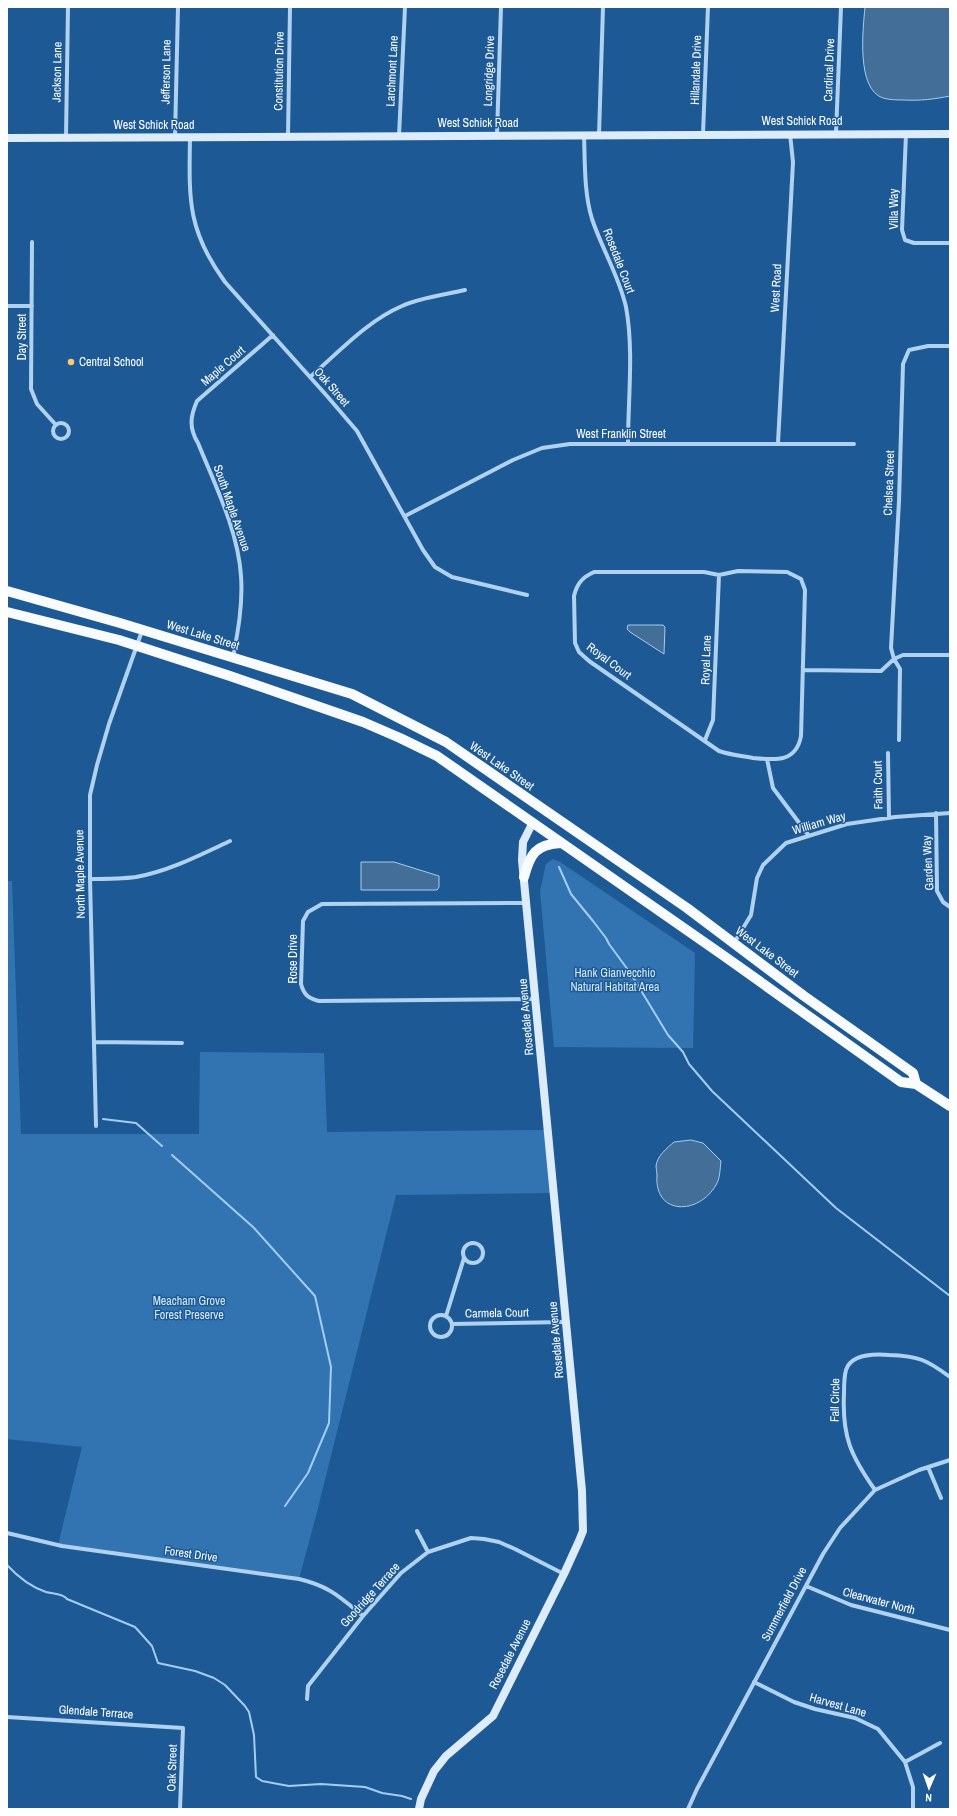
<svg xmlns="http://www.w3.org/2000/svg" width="957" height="1816" viewBox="0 0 957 1816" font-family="'Archivo Narrow',sans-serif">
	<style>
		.green { fill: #3274b2 }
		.water { fill: #436e97; stroke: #a4cdf0 }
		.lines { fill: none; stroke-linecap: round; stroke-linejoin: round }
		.stream { stroke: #a4cdf0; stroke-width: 2 }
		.street { stroke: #b0d1ef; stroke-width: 4 }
		.secondary { stroke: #ddecfb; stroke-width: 8 }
		.primary { stroke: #f8fbff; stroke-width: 10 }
		.poi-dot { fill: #feca6f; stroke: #1d5a95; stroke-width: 1.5 }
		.labels { text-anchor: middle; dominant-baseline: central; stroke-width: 3; stroke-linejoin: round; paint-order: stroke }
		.street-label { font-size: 12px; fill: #fff; stroke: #1d5a95 }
		.poi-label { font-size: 12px; fill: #fff; stroke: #1d5a95; text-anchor: start }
		.park-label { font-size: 12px; fill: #d7eafa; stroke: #1d5a95 }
	</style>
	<rect width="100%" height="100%" fill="#1d5a95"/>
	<path class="green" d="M553,859L560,862L695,953L693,1048L554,1047L540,891L546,864Z
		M7,881H12L21,1134H199L200,1052L324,1053L327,1132L549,1130L555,1193L396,1195L316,1516L299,1579L58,1545L82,1447L7,1439Z"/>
	<path class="water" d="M865,7H950V96C935,99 920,101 904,100C898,100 890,100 883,98C856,89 863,29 865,7Z
		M628,625H663L665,627L664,654L630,632L627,629Z
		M361,862H394L439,876V887L437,890H361Z
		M691,1140L703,1143L721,1161C720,1169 720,1179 716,1185C699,1215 654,1216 657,1175C657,1172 656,1169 656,1166C657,1156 667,1148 674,1142Z"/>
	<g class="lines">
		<path class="stream" d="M559,867L571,894L593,921L606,938L609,944L631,974L668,1035L683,1052L689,1064L712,1091L836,1208L950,1296
			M103,1119L136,1123L162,1146
			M172,1155L253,1227L315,1296L331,1367L329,1423L308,1473L285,1506
			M7,1565C18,1577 31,1587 46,1592C53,1594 62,1593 67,1599L135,1627L152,1646L158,1663L195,1671L214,1678L225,1685L245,1706L249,1712L254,1735L256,1777L262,1781L289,1786L321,1784L365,1787L382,1793L402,1796L411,1799"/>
		<path class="street" d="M836,133L841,7
			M703,134L708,7
			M906,134L902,230L905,240L914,243H950
			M497,135L501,7
			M584,135C585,163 584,193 592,219C602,249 619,276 626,307C634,350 628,400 628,443
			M599,135L603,7
			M288,136L290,7
			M399,136L405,7
			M66,137L68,7
			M175,137L178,7
			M190,137C189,199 187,230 225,282L327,396L357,431L423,550L435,567L452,577L527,595
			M32,242L31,389L37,404L56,425
			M7,306H32
			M310,377C339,352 367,321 402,306C422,297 444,295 465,290
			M53 431a8 8 0 1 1 16 0a8 8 0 1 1-16 0Z
			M778,443L793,162L790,134
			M405,516L513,460L542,448L570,444H854
			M738,571L787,572L801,579L805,590L801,736C796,763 775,760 753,758C742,756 731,755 719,751L589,661L579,652L575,643L574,596C577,583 583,577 594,572H704L719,575Z
			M233,658C238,631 243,604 241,576C238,530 215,485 198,443C189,428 190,417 197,401L273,335
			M804,670L881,671L894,659L903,655H950
			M705,740L713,720L719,575
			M899,740L900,669L894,659L891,648L899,501L903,364L909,350L928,346H950
			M888,753L889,818
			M767,759L773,788L809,836
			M936,813L937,891L943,902L950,907
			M90,879C105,879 121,879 136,877C169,871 200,855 230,841
			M527,903L322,904L308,912L303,921L301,984C304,995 308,998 319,1001L537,999
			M734,943L751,915L757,878L763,865L786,843L847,824L895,817L950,813
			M94,1042L182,1043
			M96,1126L90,879V795L97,765L109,724L142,631
			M463 1253a10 10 0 1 1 20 0a10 10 0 1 1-20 0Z
			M430 1326a11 11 0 1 1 22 0a11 11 0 1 1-22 0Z
			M446,1316L464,1258
			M452,1324L566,1322
			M928,1467L941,1498
			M875,1490C851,1456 842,1437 844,1394C844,1386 844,1377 846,1370C851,1354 876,1354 889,1355C919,1356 927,1360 950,1377
			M417,1531L428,1552
			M7,1533L62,1546L299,1579C329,1586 340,1597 363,1616
			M806,1586L851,1605L950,1630
			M754,1682L794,1702L815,1709L855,1718L878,1729L905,1762L913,1787V1809
			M307,1699L308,1686L363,1616L401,1573L428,1552L471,1538L484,1539L499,1542L515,1549L564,1574
			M7,1717L183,1728L180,1809
			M905,1762L940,1743
			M688,1809L697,1789L823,1554L840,1528L875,1490L919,1470L950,1460"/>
		<path class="secondary" d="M7,138L950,134
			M419,1809L421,1799L434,1771L446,1756L493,1716L564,1574L579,1541L583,1531L582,1491L522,860L523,842L533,822"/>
		<path class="primary" d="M7,591L120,623L352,694L446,742L687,908L804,996L913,1073L916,1084
			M7,612L119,640L230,676L363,722L400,738L437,756L724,956L887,1072L901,1082L916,1084L950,1106
			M524,877C530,854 536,844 561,843"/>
	</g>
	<circle class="poi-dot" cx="71" cy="362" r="4"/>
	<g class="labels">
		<g class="street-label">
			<text transform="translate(696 70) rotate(-88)">Hillandale Drive</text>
			<text transform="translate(829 70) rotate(-88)">Cardinal Drive</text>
			<text transform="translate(279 71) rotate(-89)">Constitution Drive</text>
			<text transform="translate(392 71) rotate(-87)">Larchmont Lane</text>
			<text transform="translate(489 71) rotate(-88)">Longridge Drive</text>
			<text transform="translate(57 72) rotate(-89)">Jackson Lane</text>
			<text transform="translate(166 72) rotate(-89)">Jefferson Lane</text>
			<text x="802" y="121">West Schick Road</text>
			<text x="478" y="123">West Schick Road</text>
			<text x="154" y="125">West Schick Road</text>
			<text transform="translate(894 209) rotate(-90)">Villa Way</text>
			<text transform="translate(619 261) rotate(69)">Rosedale Court</text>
			<text transform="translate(776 288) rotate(-87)">West Road</text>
			<text transform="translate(22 337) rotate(-90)">Day Street</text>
			<text transform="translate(223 366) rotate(-41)">Maple Court</text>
			<text transform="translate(332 387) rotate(49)">Oak Street</text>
			<text x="621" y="434">West Franklin Street</text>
			<text transform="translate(889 483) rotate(-88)">Chelsea Street</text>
			<text transform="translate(232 508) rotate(71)">South Maple Avenue</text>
			<text transform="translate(203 635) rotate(17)">West Lake Street</text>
			<text transform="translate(706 660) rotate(-88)">Royal Lane</text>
			<text transform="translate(609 661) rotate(37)">Royal Court</text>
			<text transform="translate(502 766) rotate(35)">West Lake Street</text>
			<text transform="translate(878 785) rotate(-91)">Faith Court</text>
			<text transform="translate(819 823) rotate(-16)">William Way</text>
			<text transform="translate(928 863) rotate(-93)">Garden Way</text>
			<text transform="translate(80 874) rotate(-91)">North Maple Avenue</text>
			<text transform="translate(767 952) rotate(37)">West Lake Street</text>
			<text transform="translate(293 959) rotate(-90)">Rose Drive</text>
			<text transform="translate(526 1017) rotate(-95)">Rosedale Avenue</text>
			<text transform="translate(497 1313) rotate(-1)">Carmela Court</text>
			<text transform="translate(556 1340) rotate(-95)">Rosedale Avenue</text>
			<text transform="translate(835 1400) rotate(-89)">Fall Circle</text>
			<text transform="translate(191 1554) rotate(8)">Forest Drive</text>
			<text transform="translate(370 1595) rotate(-48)">Goodridge Terrace</text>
			<text transform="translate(879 1601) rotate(15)">Clearwater North</text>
			<text transform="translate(784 1604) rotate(-62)">Summerfield Drive</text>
			<text transform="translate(510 1654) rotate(-63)">Rosedale Avenue</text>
			<text transform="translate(838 1705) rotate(16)">Harvest Lane</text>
			<text transform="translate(96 1712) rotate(4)">Glendale Terrace</text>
			<text transform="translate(172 1768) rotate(-88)">Oak Street</text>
		</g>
		<g class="poi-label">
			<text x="79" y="362">Central School</text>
		</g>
		<g class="park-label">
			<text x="615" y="973">Hank Gianvecchio<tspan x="615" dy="14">Natural Habitat Area</tspan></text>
			<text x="189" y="1301">Meacham Grove<tspan x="189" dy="14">Forest Preserve</tspan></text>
		</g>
	</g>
	<rect width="957" height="1816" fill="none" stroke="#ffffff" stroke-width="16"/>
	<g transform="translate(929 1788) rotate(182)" stroke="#1d5a95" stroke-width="3" paint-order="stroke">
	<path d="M0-3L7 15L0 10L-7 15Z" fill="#ffffff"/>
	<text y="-6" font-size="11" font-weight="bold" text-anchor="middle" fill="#ffffff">N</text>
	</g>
</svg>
